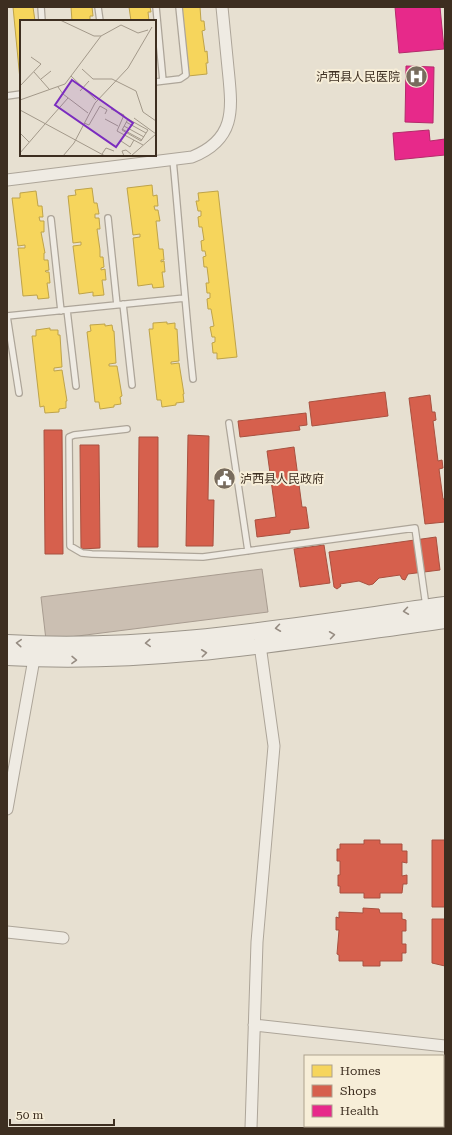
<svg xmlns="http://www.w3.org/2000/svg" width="452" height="1135" viewBox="0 0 452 1135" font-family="'Roboto Serif','Noto Sans SC',serif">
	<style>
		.homes { fill: #f6d55c; stroke: #bea34a }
		.shops { fill: #d6604d; stroke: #a85140 }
		.health { fill: #e7298a; stroke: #b42a6a }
		.building { fill: #cbbfb2; stroke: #a89c90 }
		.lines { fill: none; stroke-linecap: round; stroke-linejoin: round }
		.lane-casing { stroke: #ada599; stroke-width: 8 }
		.street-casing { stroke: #ada599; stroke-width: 13 }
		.secondary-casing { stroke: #9c958a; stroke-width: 18 }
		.lane { stroke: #efebe3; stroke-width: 5.5 }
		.street { stroke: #efebe3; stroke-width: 11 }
		.secondary { stroke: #efebe3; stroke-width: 16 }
		.oneway { stroke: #968c82 }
		.labels { text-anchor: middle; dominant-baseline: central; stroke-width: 4; stroke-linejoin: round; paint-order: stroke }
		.poi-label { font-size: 12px; fill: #3d2e20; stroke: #f7eed8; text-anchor: end }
		.inset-road { fill: none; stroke: #a3998a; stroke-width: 1 }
		.view { fill: #7b2cbf; fill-opacity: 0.15; stroke: #7b2cbf; stroke-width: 2 }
		.inset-edge { fill: none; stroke: #3d2e20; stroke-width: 2 }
	</style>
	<rect width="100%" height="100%" fill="#e7e0d1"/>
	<path class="homes" d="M13,7H33L35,21H21V90Z
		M71,7H92L93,16H90V21H72Z
		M129,7H150L151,12H148L149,21H131Z
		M181,7H200L201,21H204L205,30L202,31L205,52L207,51L208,63H206L207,74L188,76Z
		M152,185L153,196L157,195L158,206H154L155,210H158L160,221H156L159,249H163L164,260H161V262L164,261L165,272H162L164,287L153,288L152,284L138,286L133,238L140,237V234L133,235L127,188Z
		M92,188L94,203H97L99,214H95V218H99L100,229H97L100,250V257H103L104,267L101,268V270L105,269L106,280H102L104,295L93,296V292L79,294L73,246L81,245V242L73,243L68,196L76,195L75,190Z
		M36,191L38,206H42L43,217H39L40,221H44V232H41L45,253H44V260H48L49,270L45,271L46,272H49L50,283H47L49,298L38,299L37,295L23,296L18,248H25V245L18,246L12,198H20V193Z
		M218,191L237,357L217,359V353H213L212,343L215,342V337H212L210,327L214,326L211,309H208L207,299L210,298V293H207L206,283H209L207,267H204L203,257L206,256L205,251H202L201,241L204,240L202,227H199L198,217L201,216V211H198L196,201H199L198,193Z
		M167,322V324L175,323V329H177L179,361L171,362V364L179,363L184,394H183L184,402L176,403V405L162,407L161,400H157L149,329H153V323Z
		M105,324V326L112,325L113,331H114L116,363L109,364V366H117L122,396L120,397L121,404L114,405V407L100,409L99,402H95L87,332L91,331L90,325Z
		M50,328V330H58V335H60L62,367L54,368V371L62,370L67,401H66V408L59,409V412L45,413L44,406L40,407L32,336H36V330Z"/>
	<path class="shops" d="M385,392L388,416L312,426L309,402Z
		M430,395L432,412H435L436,420L433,421L438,461L442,460L443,468L439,469L443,499H445V522L425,524L409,398Z
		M306,413L307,425L299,426L300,430L240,437L238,421Z
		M44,430H62L63,554H45Z
		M188,435L209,436L208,500H214L213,546H186Z
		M139,437H158V547H138Z
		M80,445H99L100,548L81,549Z
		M294,447L302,507H306L309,528L290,530V533L257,537L255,520L276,517L267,451Z
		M436,537L440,570L408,574L405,580L402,579L400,575L379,578L373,584L369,585L359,581L340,584L341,586L337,589L334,587L329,552Z
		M324,545L330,583L300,587L294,549Z
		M364,840H380V844H402V851H407V863L402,862V876L407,875V884H403L402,893H380V898H364V893H340V886H338V875H340V861H337V849H340V844H364Z
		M432,840H445V907H432Z
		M363,908L379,909L380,913H402V919L406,920V931H402V944H406V953H402V961H380V966H363V961H339V955L337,954L339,930H336V917L339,918V912L363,913Z
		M432,919H445V966L432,963Z"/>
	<path class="health" d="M395,7H440L444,49L399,53Z
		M406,66L434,67L433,123L405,122Z
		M429,130L430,141L445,139V155L395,160L393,133Z"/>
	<path class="building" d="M262,569L268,612L46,640L41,597Z"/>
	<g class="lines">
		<defs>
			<path id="lane" d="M41,7L42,21
				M98,7L100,21
				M156,7L163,81
				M155,82L180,79L186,75L179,7
				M7,96L21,94
				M173,160C180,233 185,306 193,379
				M108,218L117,305
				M51,219L61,311
				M123,304L132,385
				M67,310L76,386
				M7,316L185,298
				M7,316L19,393
				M229,423L248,551
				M127,429L74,435L69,437L70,546L82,553L92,554L203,557L415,528L426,606"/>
			<path id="street" d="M7,180L192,157C237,139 232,108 228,68C226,48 224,27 222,7
				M7,809L34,659
				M7,932L63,938
				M254,1025L445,1046
				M251,1128L257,942L274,746L260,645"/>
			<path id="secondary" d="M7,643C154,652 300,625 445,605
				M7,657C154,666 299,640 445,620"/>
		</defs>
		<use href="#lane" class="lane-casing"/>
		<use href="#street" class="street-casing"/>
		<use href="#secondary" class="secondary-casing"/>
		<use href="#lane" class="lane"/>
		<use href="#street" class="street"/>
		<use href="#secondary" class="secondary"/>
	</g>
	<defs><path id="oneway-chevron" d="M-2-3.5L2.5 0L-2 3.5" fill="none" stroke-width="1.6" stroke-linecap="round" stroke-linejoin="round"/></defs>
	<g class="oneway">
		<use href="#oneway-chevron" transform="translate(406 611) rotate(172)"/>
		<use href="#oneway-chevron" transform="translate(278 628) rotate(172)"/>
		<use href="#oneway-chevron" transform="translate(332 635) rotate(-8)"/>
		<use href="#oneway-chevron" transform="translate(19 643) rotate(-176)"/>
		<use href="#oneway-chevron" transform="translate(148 643) rotate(177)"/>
		<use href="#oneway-chevron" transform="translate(204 653) rotate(-6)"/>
		<use href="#oneway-chevron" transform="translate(74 660) rotate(1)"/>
	</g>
	<defs>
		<symbol id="hospital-disc" viewBox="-11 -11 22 22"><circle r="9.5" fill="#786c5e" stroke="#f7eed8"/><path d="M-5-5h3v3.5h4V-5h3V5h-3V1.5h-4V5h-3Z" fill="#fff"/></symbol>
		<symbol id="civic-disc" viewBox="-11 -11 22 22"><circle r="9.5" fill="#786c5e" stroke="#f7eed8"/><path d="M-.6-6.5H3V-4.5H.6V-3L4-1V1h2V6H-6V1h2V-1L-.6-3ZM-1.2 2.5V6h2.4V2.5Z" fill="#fff"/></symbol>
	</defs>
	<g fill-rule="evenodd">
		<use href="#hospital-disc" x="404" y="64" width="25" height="25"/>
		<use href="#civic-disc" x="212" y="466" width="25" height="25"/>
	</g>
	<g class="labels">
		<g class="poi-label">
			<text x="400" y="77">泸西县人民医院</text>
			<text x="240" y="479" text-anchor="start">泸西县人民政府</text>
		</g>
	</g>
	<g transform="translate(20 20)">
		<rect width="136" height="136" fill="#e7e0d1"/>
		<path class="inset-road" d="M40,0L74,16H81M81,16L101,5L118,13L128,10M62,49L73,59H92L116,71L123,92L136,101M14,52L29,69M51,56L76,80M21,59L31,51M0,66L21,44L11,37M38,67L43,74L68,93M60,71L69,61M0,80L45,64L81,16M91,89L104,95L97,111L123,125M0,90L85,136M114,98L136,114M85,99L98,106M108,99L128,110L121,121L102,110ZM106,102L126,113M64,103L69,105L80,86L87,90L85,94M25,104L48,78M104,106L124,117M102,109L122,120M0,113L9,122M101,121L110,127L114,120M0,133L25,104M82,134L86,128L94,131M43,136L54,123L75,83L108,48L132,7M104,136L102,131L106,130L111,134M111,136L136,114"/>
		<path class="view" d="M52,60L113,103L96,127L35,85Z"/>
		<rect width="136" height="136" class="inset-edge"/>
	</g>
	<rect width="452" height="1135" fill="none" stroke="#3d2e20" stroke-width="16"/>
	<rect x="304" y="1055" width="140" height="72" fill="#f7eed8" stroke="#ada18e"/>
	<rect x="312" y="1065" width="20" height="12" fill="#f6d55c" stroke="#ada18e"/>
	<text x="340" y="1075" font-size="12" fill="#3d2e20">Homes</text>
	<rect x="312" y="1085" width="20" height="12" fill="#d6604d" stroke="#ada18e"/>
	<text x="340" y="1095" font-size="12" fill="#3d2e20">Shops</text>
	<rect x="312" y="1105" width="20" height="12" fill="#e7298a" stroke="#ada18e"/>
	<text x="340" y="1115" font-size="12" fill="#3d2e20">Health</text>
	<path d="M10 1119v6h104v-6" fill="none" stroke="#3d2e20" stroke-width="2"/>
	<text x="16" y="1119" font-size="12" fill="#3d2e20" stroke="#f7eed8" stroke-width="3" paint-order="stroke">50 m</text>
</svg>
